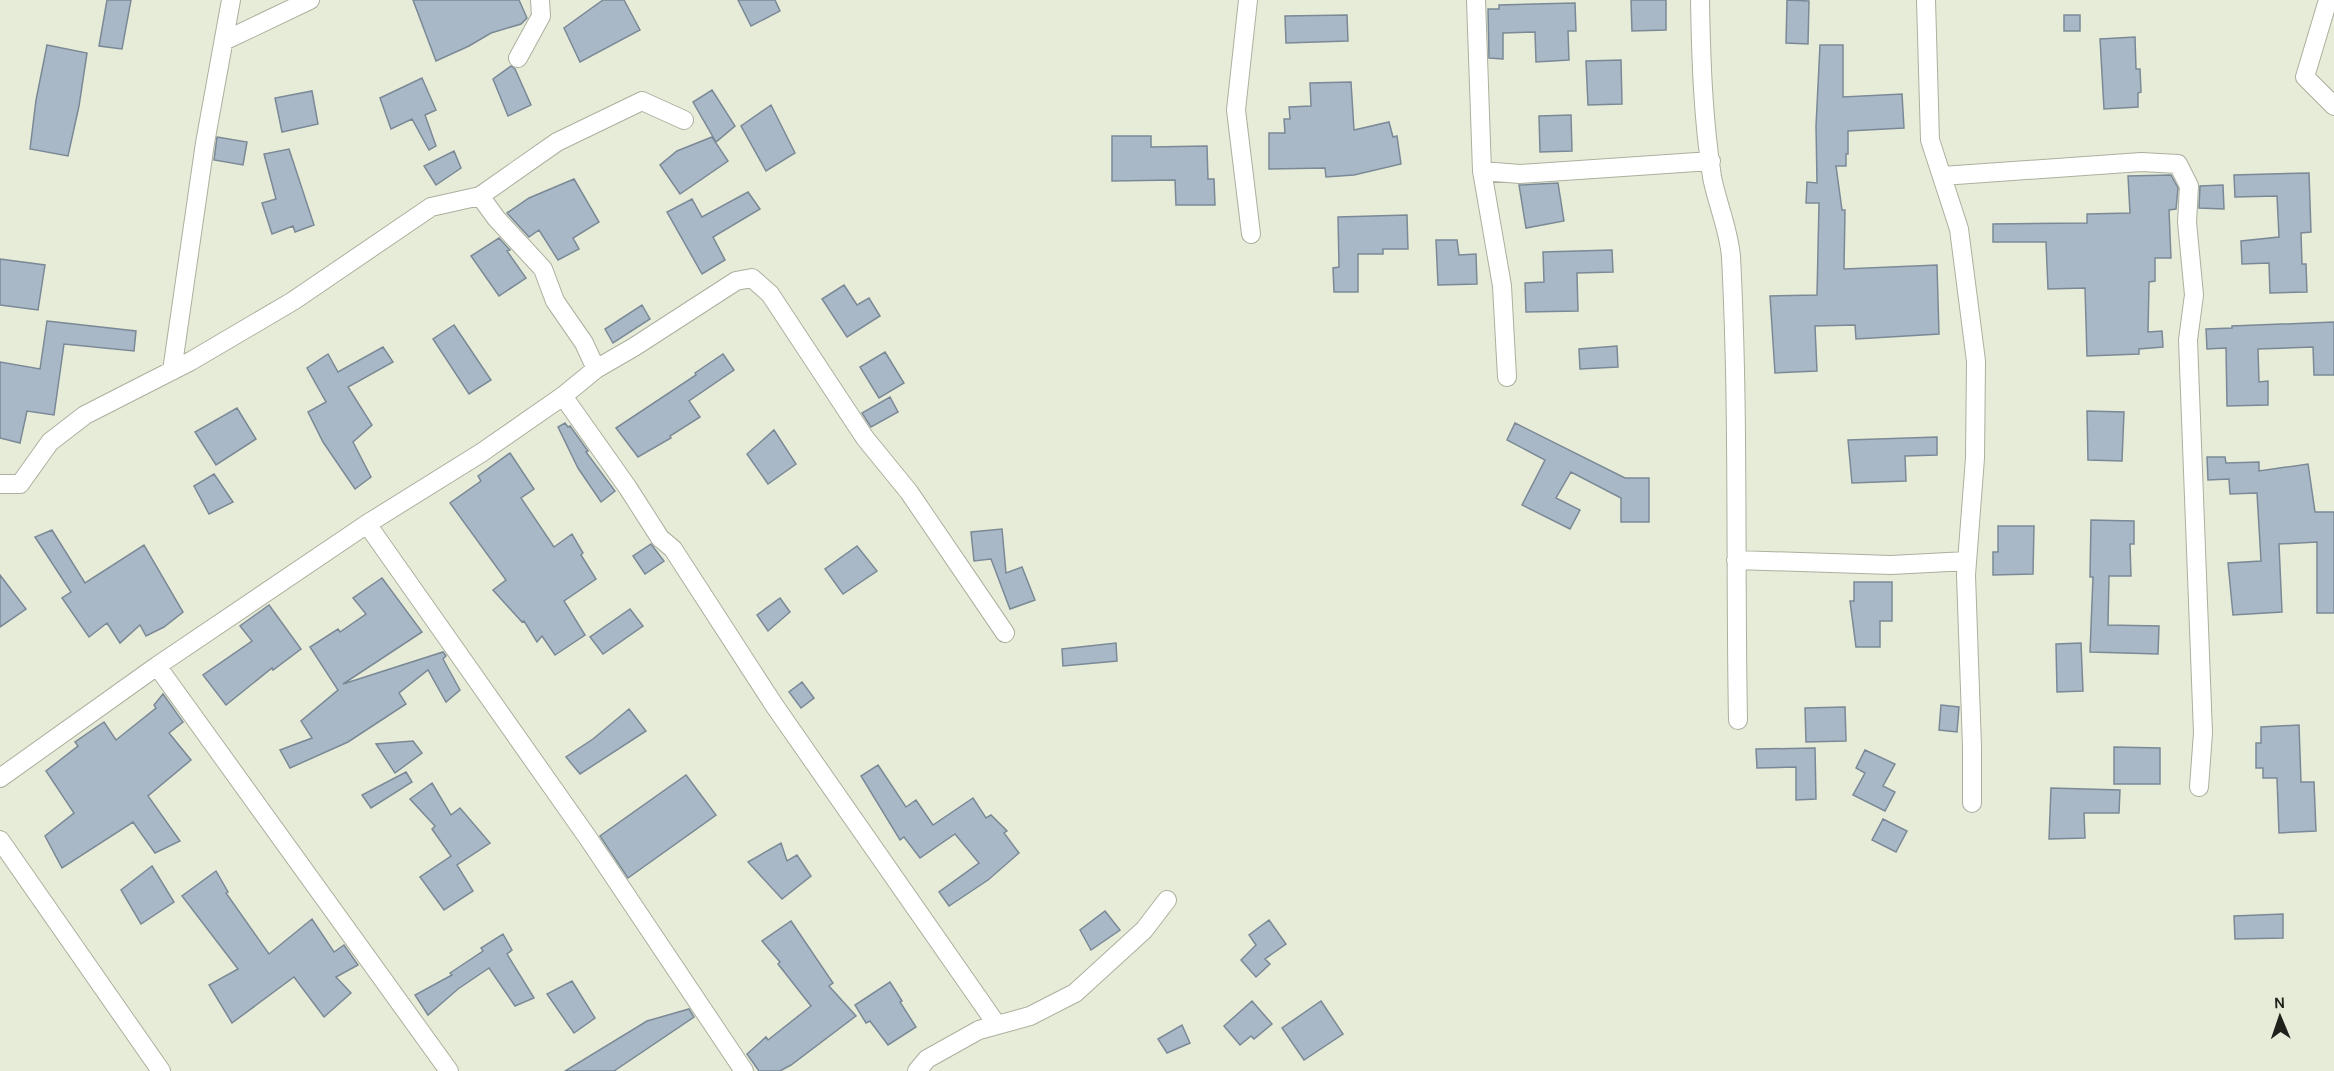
<svg xmlns="http://www.w3.org/2000/svg" width="2334" height="1071" viewBox="0 0 2334 1071" font-family="Karla,sans-serif">
	<style>
		.building { fill: #a9b8c6; stroke: #7b8996; stroke-width: 1.5 }
		.lines { fill: none; stroke-linecap: round; stroke-linejoin: round }
		.minor-casing { stroke: #abb09e; stroke-width: 20 }
		.minor { stroke: #fff; stroke-width: 18 }
	</style>
	<rect width="100%" height="100%" fill="#e7ecd9"/>
	<path class="building" d="M107,0H131L122,49L99,46Z
		M413,0H519L527,18L521,24L491,33L469,46L436,61Z
		M603,0H624L640,30L580,62L564,28Z
		M738,0H775L780,11L751,26Z
		M1631,0H1666V30L1632,31Z
		M1787,0L1809,1L1808,44L1786,43Z
		M1575,3L1576,31H1568L1569,60L1536,62L1535,32L1503,33V59L1489,58L1488,9H1499V5Z
		M1347,15L1348,41L1286,43L1285,16Z
		M2064,15H2080V31H2064Z
		M2135,37L2136,69H2140L2141,92L2138,93V107L2104,109L2100,39Z
		M47,45L87,53L79,106L68,156L30,149L36,100Z
		M1820,45H1843V97L1902,94L1904,128L1848,131V154H1846V166H1836L1842,210H1845L1844,269L1937,265L1939,334L1856,339L1855,325L1815,326L1817,371L1775,373L1770,296L1817,295L1819,203H1806L1807,182L1817,183L1816,126Z
		M1621,60L1622,104L1588,105L1586,61Z
		M511,66L515,69L531,105L508,116L493,79Z
		M422,78L436,110L425,115L436,146L429,150L412,119L391,129L380,98Z
		M1351,82L1354,130L1389,122L1393,137L1397,136L1401,164L1354,175L1326,177L1325,168L1269,169V133H1285L1284,119H1290L1289,107L1311,106L1310,83Z
		M712,90L735,126L716,142L693,102Z
		M312,91L318,124L282,132L275,98Z
		M771,105L795,153L766,171L741,126Z
		M1571,115L1572,151L1540,152L1539,116Z
		M1112,136H1151V147L1207,146L1208,179H1214L1215,205H1176L1175,180L1112,181Z
		M217,137L247,142L243,165L214,160Z
		M712,137L728,161L680,194L660,165L677,151Z
		M289,149L314,225L295,232L293,226L272,234L262,203L276,199L264,154Z
		M454,151L461,168L436,185L424,166Z
		M2309,173L2311,232L2301,233L2302,264H2306L2307,292L2270,293L2269,263L2242,264L2241,241L2279,237L2277,196L2235,197L2234,175Z
		M2171,175L2178,188L2176,209L2169,210L2171,258H2155V281L2149,282L2148,332L2162,331L2163,347L2139,349V354L2087,356L2085,288L2048,289L2046,242H1993V224L2087,223V214L2130,213L2128,176Z
		M574,179L599,222L573,238L579,249L558,260L539,230L529,237L507,213L529,198Z
		M1558,183L1564,221L1526,228L1519,185Z
		M2223,185L2224,209L2199,208L2200,186Z
		M748,192L760,209L713,237L725,260L702,274L667,212L692,199L702,217Z
		M1407,215L1408,249H1383V254H1358V292H1334L1333,268L1339,267L1338,217Z
		M499,238L510,250L507,251L526,278L499,296L471,256Z
		M1436,240H1457L1459,255L1476,254L1477,284L1438,285Z
		M1612,250L1613,272L1577,273L1578,311L1526,312L1525,283L1544,282L1543,252Z
		M0,259L45,265L38,310L0,305Z
		M844,285L857,305L869,298L880,316L847,337L822,299Z
		M642,305L650,319L613,343L605,329Z
		M47,321L136,331L134,351L64,344L54,415L27,411L20,443L0,438V362L40,369Z
		M2334,322V375H2314L2313,347L2258,349L2259,382L2268,381V405L2227,406L2226,348L2207,349L2206,329L2232,328V326Z
		M454,325L491,380L469,394L433,339Z
		M1617,346L1618,367L1580,369L1579,349Z
		M383,347L393,362L348,387L372,425L353,442L371,477L355,489L323,442L308,412L326,402L307,368L328,354L338,372Z
		M885,352L904,383L879,398L860,367Z
		M723,354L734,370L689,401L700,417L670,436L671,438L638,457L616,428L696,375L695,373Z
		M890,397L898,412L871,427L862,413Z
		M237,408L256,439L216,465L195,432Z
		M2087,411L2124,412L2122,461L2088,460Z
		M565,423L568,427L570,426L588,451L586,452L615,491L601,502L578,468L558,427Z
		M1515,423L1625,478H1649V522H1621V498L1571,472L1556,498L1580,510L1570,529L1522,505L1545,460L1507,440Z
		M774,430L796,464L768,484L747,454Z
		M1937,437V455L1905,456L1906,481L1852,483L1848,440Z
		M510,453L534,489L521,498L554,547L572,534L583,553L581,555L596,579L564,601L585,635L555,655L542,636L537,642L524,621L522,622L493,590L506,580L450,503L481,481L478,476Z
		M2207,457H2225L2226,463L2259,462V471L2308,464L2315,512H2334V613H2317V542L2279,544L2282,612L2233,615L2228,563L2261,561L2257,493L2230,494L2229,479L2208,480Z
		M214,474L233,502L209,514L194,486Z
		M2091,520L2134,521V544H2130L2131,576H2109L2108,625L2159,626L2158,654L2090,652L2093,577H2090Z
		M1998,526H2034L2033,574L1993,575V552H1998Z
		M1002,529L1006,573L1022,567L1035,600L1010,609L991,559L974,561L971,532Z
		M52,530L85,583L144,545L183,612L164,627L146,636L140,625L120,643L107,623L89,637L62,598L71,592L35,537Z
		M651,544L664,561L645,574L633,556Z
		M857,546L877,571L843,594L825,569Z
		M0,575L26,609L0,627Z
		M382,578L422,632L343,684L443,652L446,656L443,659L460,690L446,702L428,670L399,693L406,704L348,742L290,768L280,750L312,738L301,721L338,690L310,647L338,629L340,632L366,614L353,598Z
		M1854,582H1892V621H1880V647H1856L1850,601H1854Z
		M780,598L790,612L768,631L757,615Z
		M269,605L301,649L273,670L272,668L226,705L203,675L252,641L240,626Z
		M630,609L643,626L603,654L590,637Z
		M1116,643L1117,661L1063,666L1062,649Z
		M2081,643L2083,691L2057,692L2056,644Z
		M802,682L814,698L801,708L789,692Z
		M163,694L183,722L169,733L191,760L148,796L180,841L155,853L133,822L62,868L45,836L74,813L46,771L78,746L75,742L104,722L116,740L156,708L154,705Z
		M1941,705L1959,707L1957,732L1939,730Z
		M1845,707L1846,741L1806,742L1805,708Z
		M629,709L646,731L580,774L566,757L593,739Z
		M2299,725L2301,782H2314L2316,831L2279,833L2277,778H2263V768H2256V743H2261V727Z
		M413,741L422,753L395,773L376,744Z
		M2114,747L2160,748V784H2114Z
		M1815,748L1816,799L1796,800V767L1757,768L1756,749Z
		M1865,750L1895,764L1883,786L1895,792L1885,811L1853,795L1865,773L1856,768Z
		M878,765L906,807L916,800L933,825L973,798L986,818L991,815L1007,831L1004,833L1019,853L988,880L949,906L939,892L979,863L955,834L920,858L904,837L900,840L861,776Z
		M406,772L412,782L371,808L362,795Z
		M686,775L716,815L628,878L600,836Z
		M432,783L451,815L460,808L490,843L457,865L473,891L444,910L420,877L451,856L432,829L435,826L410,799Z
		M2051,788L2120,790L2119,813H2084L2085,838L2049,839Z
		M1883,819L1907,831L1896,852L1872,840Z
		M781,843L787,861L797,855L811,876L782,899L748,862Z
		M152,866L174,902L141,924L121,890Z
		M216,871L228,892L226,893L269,954L312,919L334,952L344,945L358,965L336,977L351,993L324,1017L294,977L232,1023L209,985L238,969L182,896Z
		M1105,911L1120,930L1091,950L1080,930Z
		M2283,914V938L2235,939L2234,916Z
		M1269,920L1286,944L1265,959L1270,964L1256,977L1241,960L1256,945L1249,935Z
		M791,921L833,983L829,986L856,1016L791,1065L780,1071H759L747,1054L766,1037L768,1040L811,1006L778,964L780,962L762,941Z
		M503,934L512,950L507,954L534,998L515,1006L489,968L458,989L428,1015L415,995L452,975L450,973L483,951L481,948Z
		M572,981L595,1018L574,1033L547,994Z
		M890,982L902,1001L900,1002L916,1027L888,1045L870,1021L866,1023L855,1005Z
		M1252,1001L1272,1024L1254,1039L1251,1036L1240,1045L1224,1026Z
		M1321,1001L1343,1034L1304,1060L1282,1028Z
		M689,1009L694,1017L614,1071H565L647,1021Z
		M1182,1025L1190,1043L1167,1053L1158,1039Z"/>
	<g class="lines">
		<defs>
			<path id="minor" d="M1248,0L1236,110L1251,234
				M1476,0L1482,171L1502,286L1507,377
				M1700,0C1701,59 1703,119 1712,177C1717,203 1729,230 1731,257C1739,411 1735,566 1738,720
				M1926,0L1930,140L1959,229L1976,361L1975,458L1966,575L1972,747V803
				M2328,0L2305,77L2334,106
				M224,41L310,0
				M518,58L541,16L540,0
				M1482,171L1520,174L1711,161
				M1942,176L2141,162L2178,164L2189,186L2187,222L2194,295L2188,340L2203,733L2199,787
				M480,196L496,218L543,269L555,301L584,343L596,369
				M172,371L205,143L231,0
				M563,396L628,488L660,538L673,549L774,705L997,1025
				M0,484H20L50,442L85,415L191,361L293,301L431,207L480,196L557,142L642,101L684,120
				M1736,560L1891,565L1967,561
				M157,666L449,1071
				M0,778L157,666L367,524
				M0,840L161,1071
				M744,1071L588,838L367,524L481,453L563,396L596,369L634,347L736,281L752,278L770,294L865,438L909,492L1005,633
				M917,1071L927,1059L979,1030L1030,1016L1075,993L1144,930L1167,900"/>
		</defs>
		<use href="#minor" class="minor-casing"/>
		<use href="#minor" class="minor"/>
	</g>
	<g transform="translate(2280 1017) rotate(358)" stroke="#e7ecd9" stroke-width="4.5" paint-order="stroke">
	<path d="M0-4.5L10 22L0 15L-10 22Z" fill="#1f211a"/>
	<text y="-9" font-size="16" font-weight="bold" text-anchor="middle" fill="#1f211a">N</text>
	</g>
</svg>
